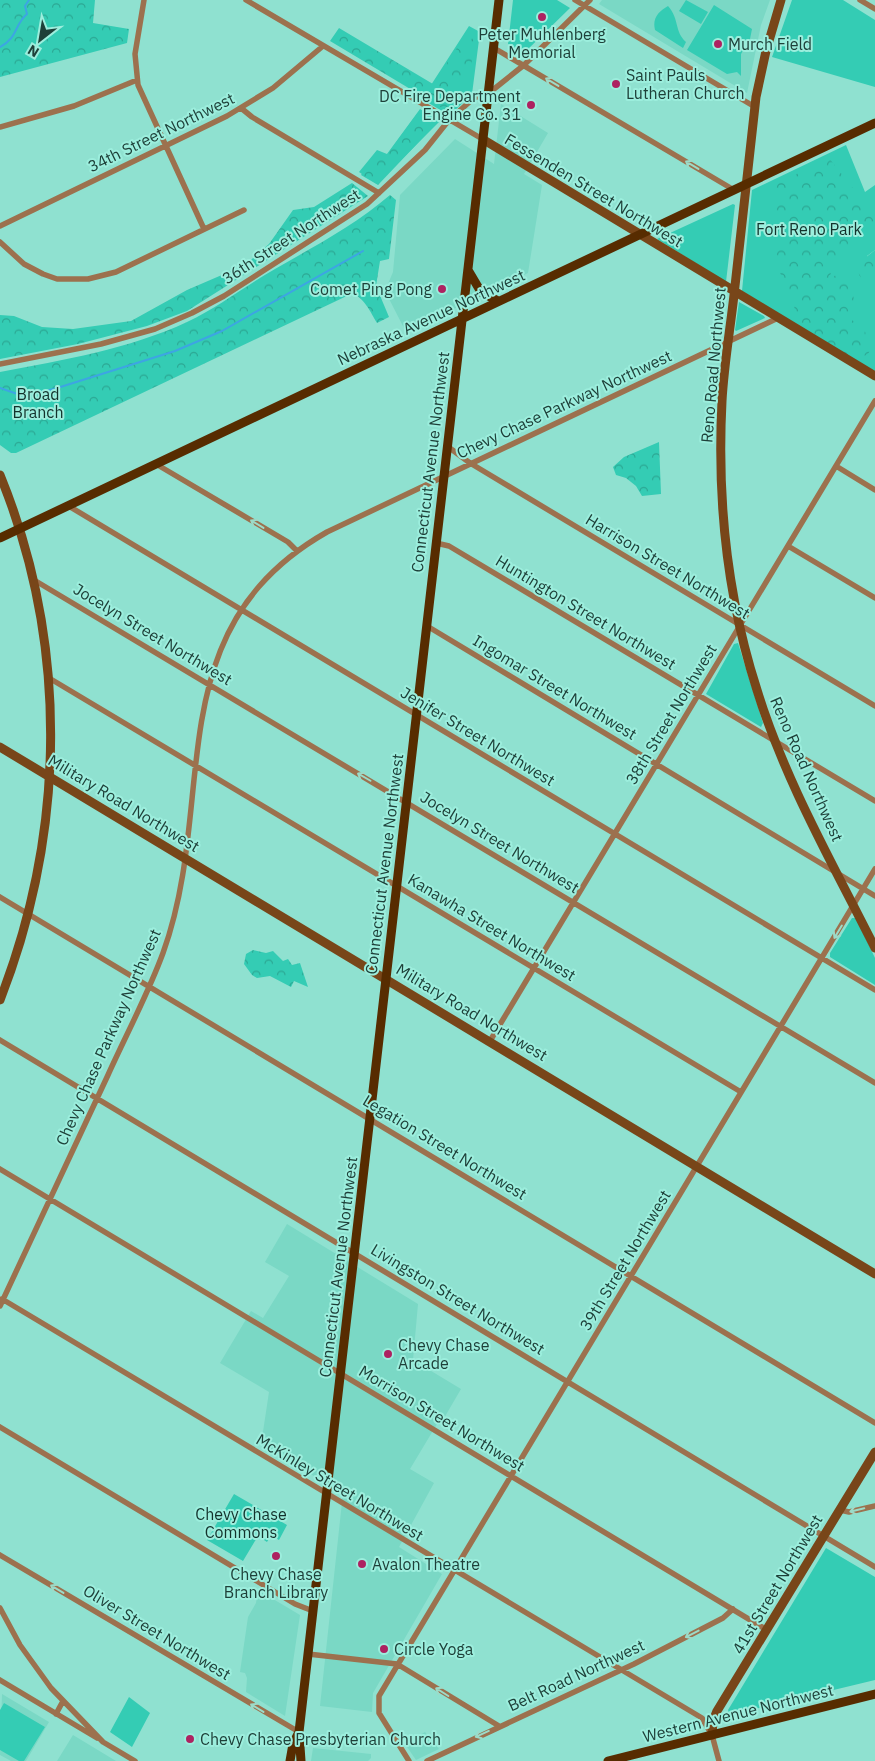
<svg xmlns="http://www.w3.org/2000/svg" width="875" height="1761" viewBox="0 0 875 1761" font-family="'IBM Plex Sans',sans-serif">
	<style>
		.built { fill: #7ad8c5 }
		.green { fill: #34ccb4 }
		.forest { fill: url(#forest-crowns) }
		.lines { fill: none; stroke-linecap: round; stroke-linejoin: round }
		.stream { stroke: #3da5e3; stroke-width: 2 }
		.street { stroke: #9c714e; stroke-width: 5.5 }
		.secondary { stroke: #784619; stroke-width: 9 }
		.primary { stroke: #572c00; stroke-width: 9 }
		.oneway { stroke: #9cdbc8 }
		.poi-dot { fill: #ad2261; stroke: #9ceedd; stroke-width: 2 }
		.labels { text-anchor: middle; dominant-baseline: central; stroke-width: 4; stroke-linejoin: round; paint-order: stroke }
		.poi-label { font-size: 16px; fill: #1e4039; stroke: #9ceedd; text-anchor: start }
		.street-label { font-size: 16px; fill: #1e4039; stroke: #9ceedd }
		.park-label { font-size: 16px; fill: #13322c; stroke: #9ceedd }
	</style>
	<defs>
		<pattern id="forest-crowns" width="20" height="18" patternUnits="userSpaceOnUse" patternTransform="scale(1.25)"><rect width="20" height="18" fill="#34ccb4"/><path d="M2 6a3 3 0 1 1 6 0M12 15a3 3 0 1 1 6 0" fill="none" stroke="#2ba793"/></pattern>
	</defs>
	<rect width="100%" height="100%" fill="#8fe1d0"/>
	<path class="built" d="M602,0H770L761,25L747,93L599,4Z
		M501,104L548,133L524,174L542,185L528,273L406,332L385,291L393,272L400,195L455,139L494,164Z
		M287,1224L418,1304L413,1360L461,1389L440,1425L437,1424L410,1469L434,1483L399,1547L442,1574L373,1693L372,1712L320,1706L343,1493L261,1445L269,1392L220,1363L251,1311L263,1318L289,1276L265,1262Z
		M258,1590L300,1615L285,1716L246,1692L247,1678L245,1673L240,1672L248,1617L256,1603Z
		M2,1694L49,1722L26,1761H11L0,1755Z
		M425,1732L439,1749L416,1760L405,1744Z
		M73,1735L116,1761H57Z
		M313,1748L371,1754V1758L368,1761H311Z"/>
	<path class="green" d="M513,0H557L570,8L523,54L508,44Z
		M686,0L708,12L701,24L679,11Z
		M792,0H843L875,20V87L772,57Z
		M714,5L752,29L750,39L741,54V76L737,72L727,74L687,50Z
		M668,6C680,20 674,31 686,42L683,48L655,30C652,18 659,11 668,6Z
		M469,26L480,32L472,94L451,114H447L422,99Z
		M420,109L440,121L377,184L359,172L377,150L387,154Z
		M846,145L865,192L875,185V250L867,256L875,270V372L742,291L752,190Z
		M733,204L735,205L726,282L657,239Z
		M739,302L764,316L765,318L736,331L735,330Z
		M738,643L763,723L761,727L706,694L734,644Z
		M852,918H856L875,958V985L830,957V953Z
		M234,1494L287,1525L279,1540L271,1535L267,1542L258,1536L243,1561L207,1540Z
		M826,1548L875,1577V1680L730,1715L728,1710Z
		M129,1697L150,1713L132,1747L110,1732Z
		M4,1703L45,1727L24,1761H19L0,1750V1710Z"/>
	<path class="forest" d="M0,0H95L93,23L129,29L127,43L0,77Z
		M339,28L433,84L457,48L464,52L474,35L477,36L470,70L450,100L447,111L330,41Z
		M417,114L435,125L378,185L361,175L376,152L386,156Z
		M829,158L855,191L863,192L864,194L861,197V208L875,217V228L865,235L858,236L854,244L838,257L828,280L836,275H844L850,283L855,303L850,305V314L852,320L864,329L870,345V351L867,355L852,358L799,326L791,294L779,271L781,260L775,253L776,197L768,188Z
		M352,183L368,196L187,311L147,326L78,344L0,359V315L14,316L42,327L73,329L131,321L187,290L245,265L269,244L293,210L314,207Z
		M390,195L396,200L389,259L380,261L376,286L389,317L377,323C371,313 363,295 351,294L16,453H11L0,445V372C63,360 129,349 187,322C219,307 245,286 275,269C315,246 355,225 390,195Z
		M875,250V282C865,284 854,276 860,264C863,259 870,254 875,250Z
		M659,442L661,494L642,496L636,486L626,478L616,475L613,467L624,457Z
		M253,950L266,953L273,951L283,961L288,959L292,965L300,963L308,987L294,981L291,987L270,976L257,978L252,975L244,964L246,954Z"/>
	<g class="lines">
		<path class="stream" d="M0,47C18,38 14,25 27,14L25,6L29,0
			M0,388L23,396L54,389L175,351L222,331L363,251"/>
		<path class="street" d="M144,0L135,54L138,85L204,229
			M246,0L484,140
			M575,0L755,107
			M860,0L875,9
			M494,48L734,190
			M241,108L252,117L379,193
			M0,127L74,106L137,80
			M0,226L227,116L273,88L323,46
			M0,242L24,264L43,274L57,279H88L116,272L244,210
			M0,364L101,344L155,329L192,313L224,296L367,204L425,150L449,120L474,98L489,93L524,65L590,0
			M447,446L470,463L875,706
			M156,464L288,542L297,551
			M836,466L875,490
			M67,505L875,990
			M436,543L449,546L875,801
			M788,546L875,598
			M34,580L875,1083
			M427,626L875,896
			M49,678L741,1092
			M0,897L875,1423
			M0,1040L875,1567
			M490,1041L875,401
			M0,1169L767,1630
			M2,1299L702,1718L712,1735L719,1761
			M0,1306C36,1229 72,1152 108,1075C126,1035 148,994 163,953C219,799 155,630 327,532L778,318
			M0,1427L295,1604L313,1611
			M840,1510L849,1512L875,1506
			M0,1555L299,1732
			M0,1608L20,1645L51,1688L103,1742L135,1761
			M308,1654L397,1664L499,1726
			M0,1680L97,1738
			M56,1714L63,1701
			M409,1761L379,1713V1696L875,869
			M427,1761L634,1664L723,1618L733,1609"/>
		<path class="secondary" d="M781,0L766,51L756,97C749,160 742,223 735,286C731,325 724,363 722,401C717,498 727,597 757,690C785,781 833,864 875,948
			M484,140L875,376
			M0,475C69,644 66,831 0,1000
			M0,747L875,1274
			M712,1735L713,1721L717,1711L875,1452"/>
		<path class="primary" d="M468,270L481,292L498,301
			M0,538L875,123
			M290,1761L293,1744L299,1732
			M301,1761L299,1732L499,0
			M608,1761L875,1694"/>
	</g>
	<defs><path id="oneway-shaft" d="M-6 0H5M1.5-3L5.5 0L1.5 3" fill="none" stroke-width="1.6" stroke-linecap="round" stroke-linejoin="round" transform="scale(1.25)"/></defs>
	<g class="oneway">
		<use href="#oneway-shaft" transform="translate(552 82) rotate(-149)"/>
		<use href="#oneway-shaft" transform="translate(692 165) rotate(-149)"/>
		<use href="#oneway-shaft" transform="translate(257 524) rotate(-149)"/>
		<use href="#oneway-shaft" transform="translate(364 777) rotate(-150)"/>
		<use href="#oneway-shaft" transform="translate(838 932) rotate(121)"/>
		<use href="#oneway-shaft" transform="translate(857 1510) rotate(166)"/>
		<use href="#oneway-shaft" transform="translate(57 1589) rotate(-149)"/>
		<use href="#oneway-shaft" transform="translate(692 1634) rotate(153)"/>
		<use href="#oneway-shaft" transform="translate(442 1692) rotate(-148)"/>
		<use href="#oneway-shaft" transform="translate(257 1708) rotate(-149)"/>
		<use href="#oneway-shaft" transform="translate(482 1734) rotate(156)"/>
	</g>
	<g class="poi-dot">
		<circle cx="542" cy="17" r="5"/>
		<circle cx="718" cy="44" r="5"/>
		<circle cx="616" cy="84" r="5"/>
		<circle cx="531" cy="105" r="5"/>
		<circle cx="442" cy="289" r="5"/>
		<circle cx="388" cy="1354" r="5"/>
		<circle cx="276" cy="1556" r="5"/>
		<circle cx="362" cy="1564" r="5"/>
		<circle cx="384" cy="1649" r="5"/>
		<circle cx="190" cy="1739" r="5"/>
	</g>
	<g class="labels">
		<g class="poi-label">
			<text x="542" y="34" text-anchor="middle">Peter Muhlenberg<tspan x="542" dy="18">Memorial</tspan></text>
			<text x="728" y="44">Murch Field</text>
			<text x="626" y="75">Saint Pauls<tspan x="626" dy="18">Lutheran Church</tspan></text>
			<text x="521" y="96" text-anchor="end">DC Fire Department<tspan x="521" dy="18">Engine Co. 31</tspan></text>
			<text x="432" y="289" text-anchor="end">Comet Ping Pong</text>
			<text x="398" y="1345">Chevy Chase<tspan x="398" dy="18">Arcade</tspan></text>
			<text x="372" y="1564">Avalon Theatre</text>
			<text x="276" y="1574" text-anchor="middle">Chevy Chase<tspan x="276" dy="18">Branch Library</tspan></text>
			<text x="394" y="1649">Circle Yoga</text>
			<text x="200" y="1739">Chevy Chase Presbyterian Church</text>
		</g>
		<g class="street-label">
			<text transform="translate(161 132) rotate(-26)">34th Street Northwest</text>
			<text transform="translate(594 190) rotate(31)">Fessenden Street Northwest</text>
			<text transform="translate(291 236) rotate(-33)">36th Street Northwest</text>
			<text transform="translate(431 317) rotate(-25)">Nebraska Avenue Northwest</text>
			<text transform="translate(713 365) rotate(-85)">Reno Road Northwest</text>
			<text transform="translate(564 404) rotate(-25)">Chevy Chase Parkway Northwest</text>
			<text transform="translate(430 462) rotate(-83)">Connecticut Avenue Northwest</text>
			<text transform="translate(668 566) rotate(31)">Harrison Street Northwest</text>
			<text transform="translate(586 612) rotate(31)">Huntington Street Northwest</text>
			<text transform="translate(153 634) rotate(31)">Jocelyn Street Northwest</text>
			<text transform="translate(555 687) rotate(31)">Ingomar Street Northwest</text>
			<text transform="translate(671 714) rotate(-59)">38th Street Northwest</text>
			<text transform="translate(478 736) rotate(31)">Jenifer Street Northwest</text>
			<text transform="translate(807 769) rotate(66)">Reno Road Northwest</text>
			<text transform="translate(124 803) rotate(31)">Military Road Northwest</text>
			<text transform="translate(500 842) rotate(31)">Jocelyn Street Northwest</text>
			<text transform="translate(384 864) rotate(-83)">Connecticut Avenue Northwest</text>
			<text transform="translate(492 927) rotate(31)">Kanawha Street Northwest</text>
			<text transform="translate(472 1012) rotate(31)">Military Road Northwest</text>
			<text transform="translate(108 1037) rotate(-66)">Chevy Chase Parkway Northwest</text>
			<text transform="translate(445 1147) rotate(31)">Legation Street Northwest</text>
			<text transform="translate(625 1260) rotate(-59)">39th Street Northwest</text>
			<text transform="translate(338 1267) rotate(-83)">Connecticut Avenue Northwest</text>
			<text transform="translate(458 1299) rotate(31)">Livingston Street Northwest</text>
			<text transform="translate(442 1418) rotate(31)">Morrison Street Northwest</text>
			<text transform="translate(340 1487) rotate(31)">McKinley Street Northwest</text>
			<text transform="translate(777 1584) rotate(-59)">41st Street Northwest</text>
			<text transform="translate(157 1632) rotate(31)">Oliver Street Northwest</text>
			<text transform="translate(576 1675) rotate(-25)">Belt Road Northwest</text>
			<text transform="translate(738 1713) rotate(-14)">Western Avenue Northwest</text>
		</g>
		<g class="park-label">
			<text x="809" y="229">Fort Reno Park</text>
			<text x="38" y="394">Broad<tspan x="38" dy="18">Branch</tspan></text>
			<text x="241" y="1514">Chevy Chase<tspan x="241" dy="18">Commons</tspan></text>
		</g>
	</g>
	<g transform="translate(40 40) rotate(211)" stroke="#9ceedd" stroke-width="4" paint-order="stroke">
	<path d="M0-4L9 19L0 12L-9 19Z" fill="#1e4039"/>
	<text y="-8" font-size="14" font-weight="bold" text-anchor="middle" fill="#1e4039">N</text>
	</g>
</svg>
